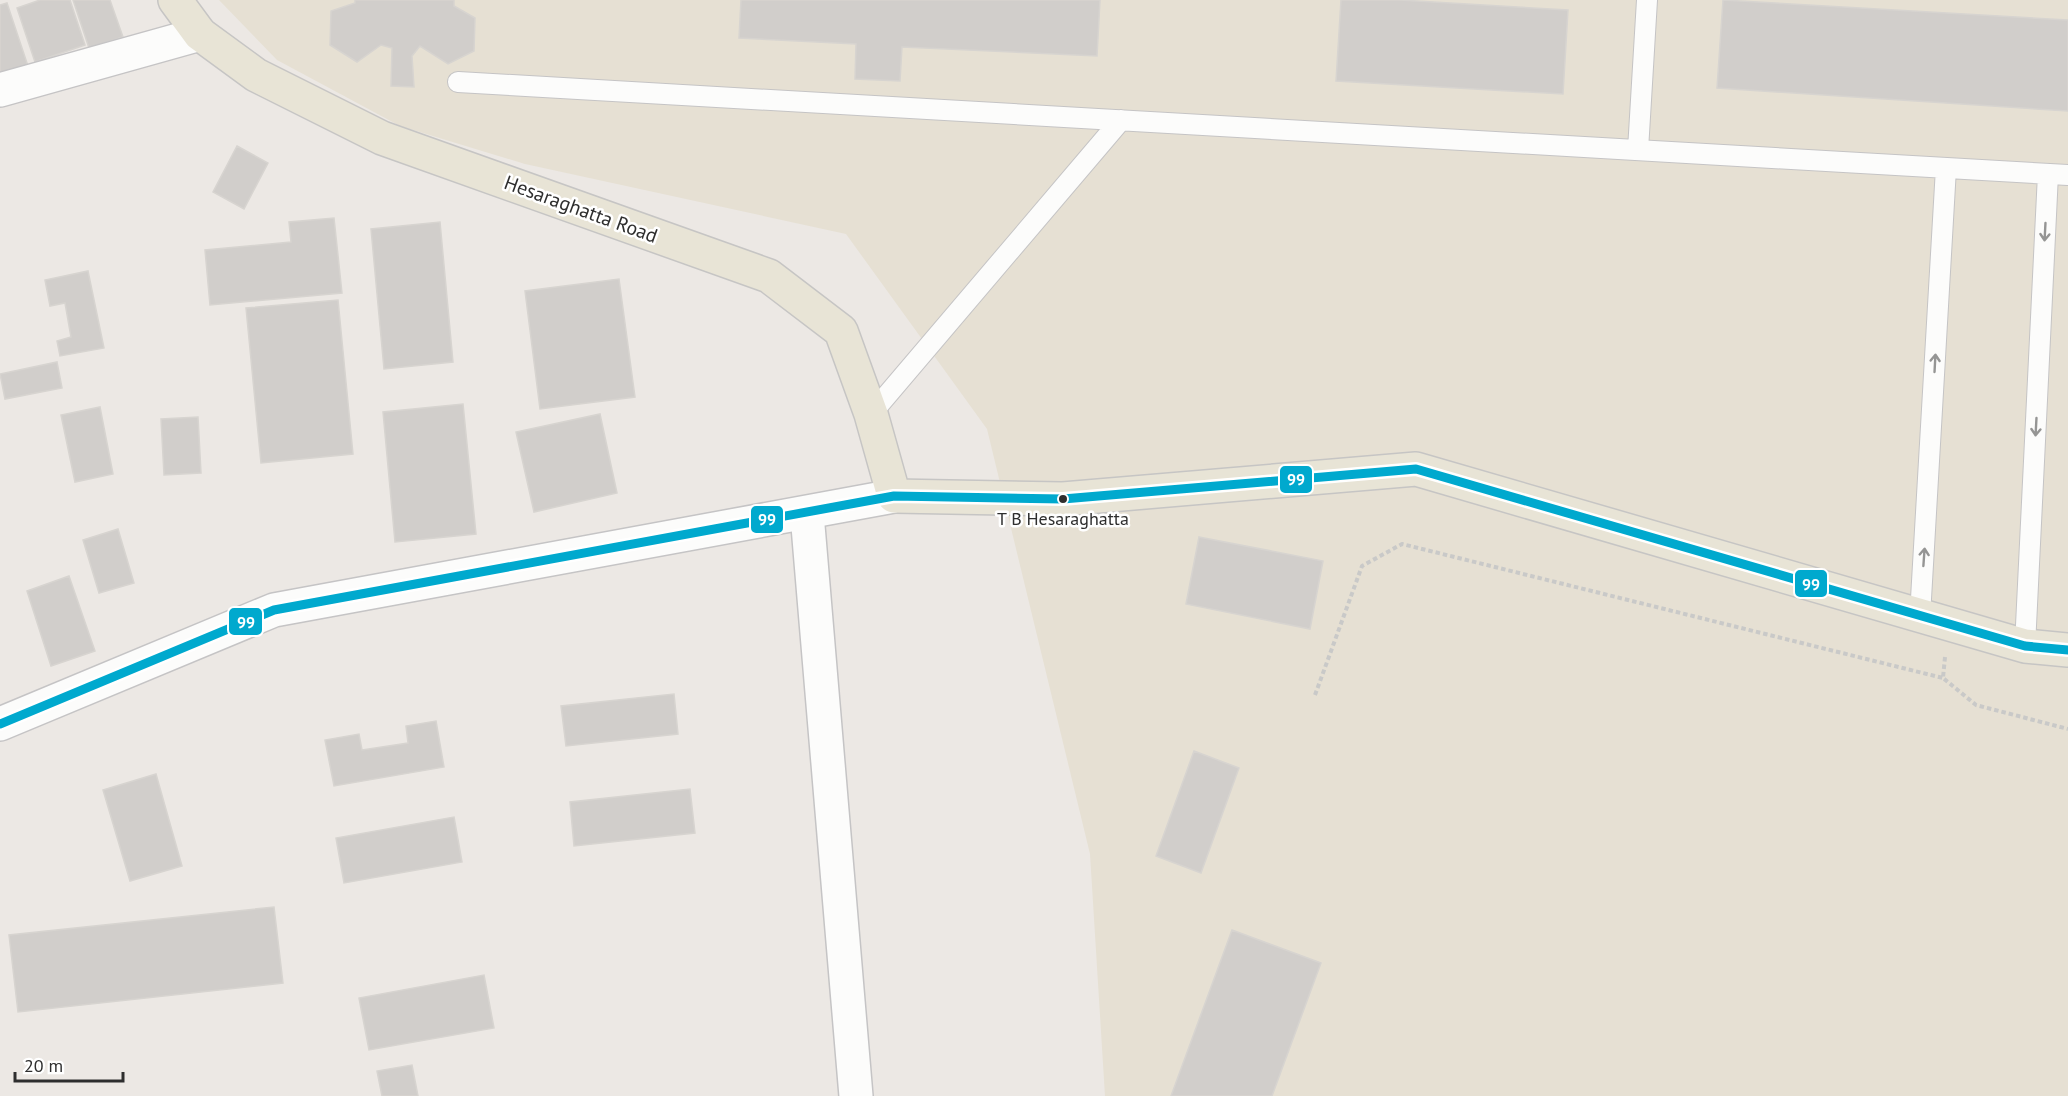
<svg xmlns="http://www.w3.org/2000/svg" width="2068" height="1096" viewBox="0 0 2068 1096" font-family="'PT Sans',sans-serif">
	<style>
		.education { fill: #e6e0d3 }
		.building { fill: #d1cecb; stroke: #d7d4d0; stroke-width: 1.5 }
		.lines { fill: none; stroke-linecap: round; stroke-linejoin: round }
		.service-casing { stroke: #c5c4c5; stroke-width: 22 }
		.minor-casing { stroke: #c5c4c5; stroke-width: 36 }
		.secondary-casing { stroke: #c5c4c5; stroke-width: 36 }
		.primary-casing { stroke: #c6c5c4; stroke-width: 36 }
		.path { stroke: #c9c9c8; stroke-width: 4; stroke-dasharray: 4.5 3; stroke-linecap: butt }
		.service { stroke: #fcfcfb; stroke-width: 20 }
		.minor { stroke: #fcfcfb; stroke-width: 33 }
		.secondary { stroke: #fcfcfb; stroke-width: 33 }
		.primary { stroke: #e8e4d6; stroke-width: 33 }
		.bus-1-casing { stroke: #fff; stroke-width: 14 }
		.bus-1 { stroke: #00a9ce; stroke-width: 9 }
		.oneway { stroke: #959594 }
		.bus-dot { fill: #2e2e2e; stroke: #fff; stroke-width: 2 }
		.labels { text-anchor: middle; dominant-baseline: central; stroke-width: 5; stroke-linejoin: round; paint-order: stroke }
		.bus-label { font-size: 18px; fill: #2e2e2e; stroke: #fff }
		.street-label { font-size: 20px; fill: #2e2e2e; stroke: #fff }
		.line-badge { stroke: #fff; stroke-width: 2 }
		.badge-label { font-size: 16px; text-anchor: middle; font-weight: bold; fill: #fff }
	</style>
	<rect width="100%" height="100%" fill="#ece8e4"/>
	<path class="education" d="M219,0H2068V1096H1105L1090,854L987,429L846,234L525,164L400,126L277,60Z"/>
	<path class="building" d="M40,0H70L85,45L35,62L17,8Z
		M73,0H110L123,37L89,48Z
		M355,0H454V6L475,18L474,51L448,64L420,46L412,56L414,87L391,86L392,48L381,45L357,62L330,45L331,11L355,3Z
		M741,0H1100L1097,56L902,47L900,81L855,79L856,44L739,38Z
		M1341,0H1400L1568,10L1563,94L1336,81Z
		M1723,0L2068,20V111L1717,88Z
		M7,3L28,66L0,76V5Z
		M237,146L268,163L244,209L213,192Z
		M334,218L342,293L210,305L205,250L291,242L289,222Z
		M440,222L453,362L384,369L371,229Z
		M88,271L104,348L60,356L57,341L71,337L65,303L50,306L45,280Z
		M619,279L635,397L540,409L525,291Z
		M338,300L353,454L261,463L246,308Z
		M57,362L62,388L5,399L0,374Z
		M463,404L476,534L395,542L383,412Z
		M100,407L113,474L75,482L61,415Z
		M600,414L617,493L534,512L516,432Z
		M198,417L201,473L164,475L161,419Z
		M118,529L134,583L99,593L83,540Z
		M1199,537L1323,561L1310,629L1186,604Z
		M69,576L95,651L51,666L27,591Z
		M674,694L678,734L566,746L561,706Z
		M436,721L444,767L334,786L325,740L359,734L362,750L408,743L406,726Z
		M1194,751L1239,768L1201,873L1156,856Z
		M156,774L182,866L130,881L103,790Z
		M690,789L695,833L574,846L570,802Z
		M454,817L462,862L344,883L336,838Z
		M274,907L283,983L18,1012L9,935Z
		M1232,930L1321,963L1272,1096H1171Z
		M484,975L494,1028L369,1050L359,998Z
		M412,1065L418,1096H382L377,1071Z"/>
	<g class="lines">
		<defs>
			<path id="service" d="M458,82L2068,175
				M1638,150L1647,0
				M871,414L1121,120
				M1920,616L1946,168
				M2025,646L2048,174"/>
			<path id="minor" d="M0,90L200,34
				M807,514L856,1096"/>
			<path id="secondary" d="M0,724L274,610L894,496"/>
			<path id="primary" d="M175,0L200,34L256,75L382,138L769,276L841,331L871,414L894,496L1063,499L1416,469L2025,646L2068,650"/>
		</defs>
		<use href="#service" class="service-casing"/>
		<use href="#minor" class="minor-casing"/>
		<use href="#secondary" class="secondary-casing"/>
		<use href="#primary" class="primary-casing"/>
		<path class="path" d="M1945,657L1943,678L1976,705L2068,729
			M1315,695L1362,566L1402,544L1943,678"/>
		<use href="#service" class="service"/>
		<use href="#minor" class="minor"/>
		<use href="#secondary" class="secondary"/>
		<use href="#primary" class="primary"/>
		<defs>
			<path id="bus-1" d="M0,724L274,610L894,496L1063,499L1416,469L2025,646L2068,650"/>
		</defs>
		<use href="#bus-1" class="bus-1-casing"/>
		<use href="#bus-1" class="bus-1"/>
	</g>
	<defs><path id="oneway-shaft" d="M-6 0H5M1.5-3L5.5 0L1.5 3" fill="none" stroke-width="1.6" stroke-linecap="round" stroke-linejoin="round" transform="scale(1.5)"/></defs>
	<g class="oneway">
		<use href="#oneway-shaft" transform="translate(2045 232) rotate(93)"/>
		<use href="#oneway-shaft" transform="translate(1935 363) rotate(-87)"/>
		<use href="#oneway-shaft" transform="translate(2036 427) rotate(93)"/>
		<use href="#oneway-shaft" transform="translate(1924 557) rotate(-86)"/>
	</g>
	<circle class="bus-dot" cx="1063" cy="499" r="5"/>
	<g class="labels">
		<g class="bus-label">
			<text x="1063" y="518">T B Hesaraghatta</text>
		</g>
		<g class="street-label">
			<text transform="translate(581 209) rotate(20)">Hesaraghatta Road</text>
		</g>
	</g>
	<g class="line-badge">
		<rect x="1279" y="465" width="34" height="29" rx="6" fill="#00a9ce"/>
		<rect x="750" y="505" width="34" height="29" rx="6" fill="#00a9ce"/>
		<rect x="1794" y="569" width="34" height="29" rx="6" fill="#00a9ce"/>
		<rect x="228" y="607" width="35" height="29" rx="6" fill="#00a9ce"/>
	</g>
	<g class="badge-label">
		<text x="1296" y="485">99</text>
		<text x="767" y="525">99</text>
		<text x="1811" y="590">99</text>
		<text x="246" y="628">99</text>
	</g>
	<path d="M15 1072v9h108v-9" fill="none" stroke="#2e2e2e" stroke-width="3"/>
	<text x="24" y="1072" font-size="18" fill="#2e2e2e" stroke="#ffffff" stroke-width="4.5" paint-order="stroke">20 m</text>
</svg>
